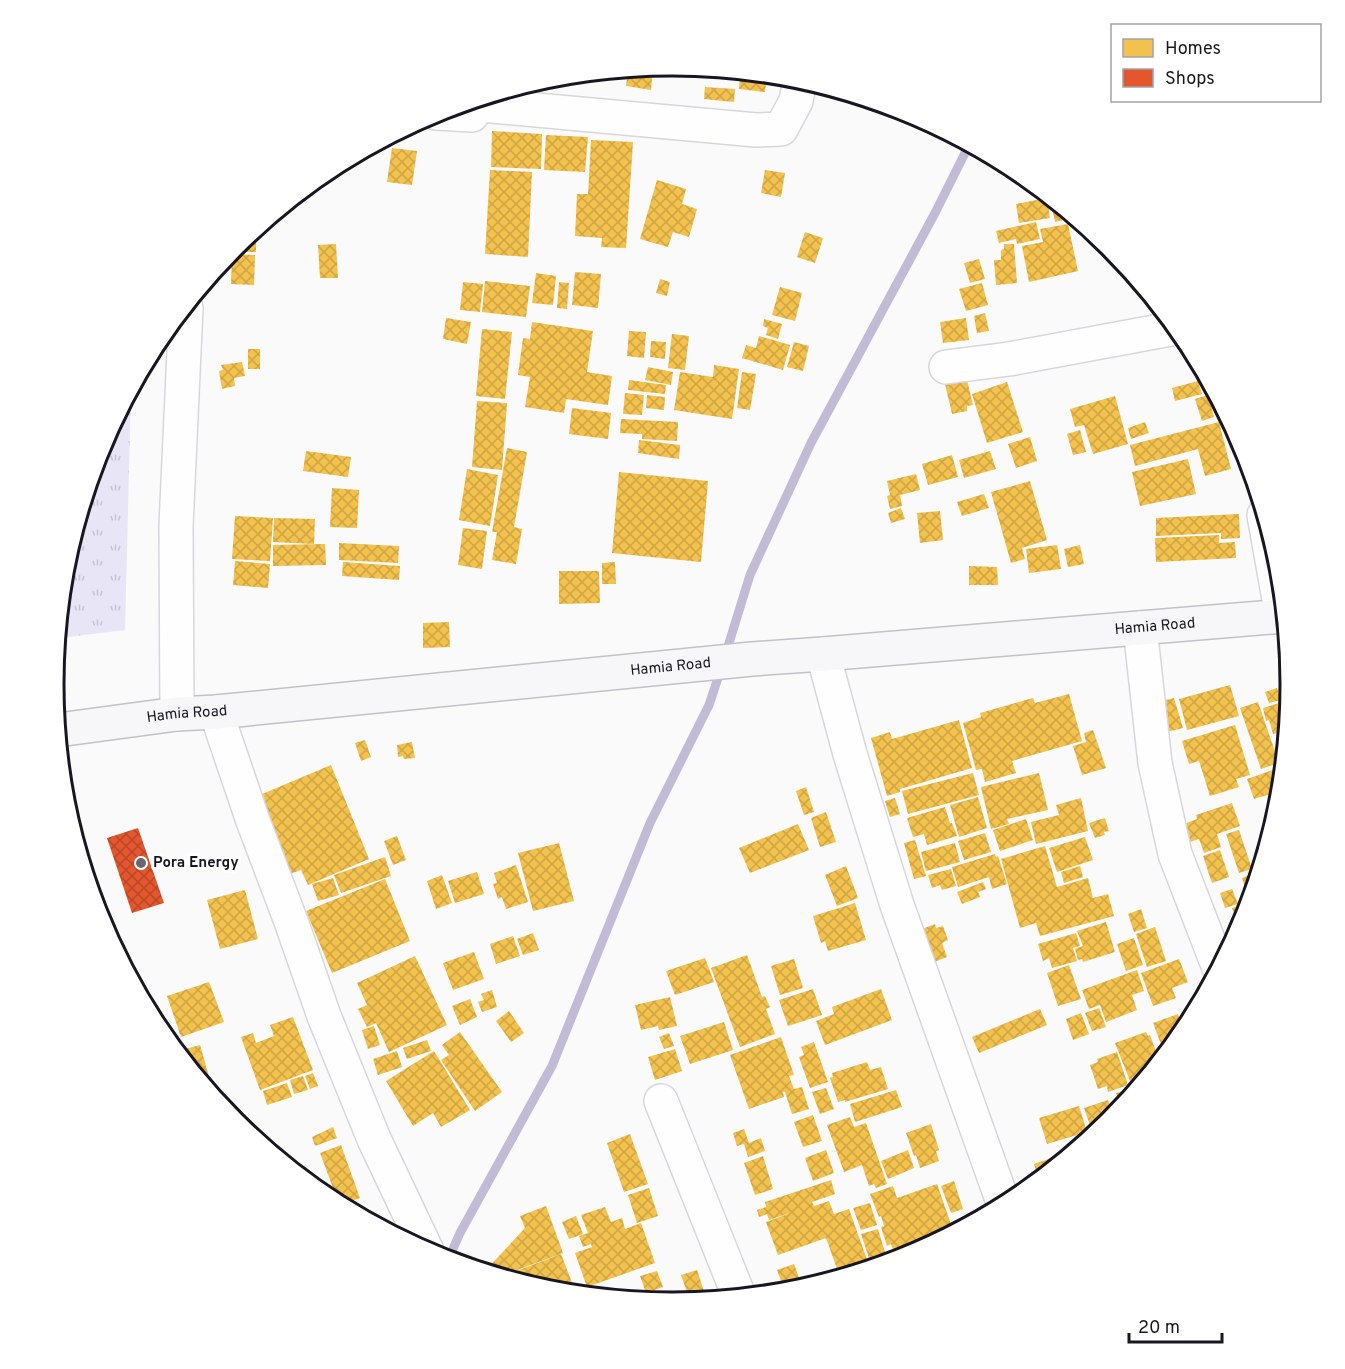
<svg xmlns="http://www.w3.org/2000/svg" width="1345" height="1369" viewBox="0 0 1345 1369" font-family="Overpass,sans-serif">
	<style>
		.park { fill: url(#park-tufts) }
		.homes { fill: url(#homes-cross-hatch) }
		.shops { fill: url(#shops-cross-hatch) }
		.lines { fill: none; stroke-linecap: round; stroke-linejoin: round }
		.stream { stroke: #c1bbd6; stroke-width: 9 }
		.minor-casing { stroke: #d8d6dd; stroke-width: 36 }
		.major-casing { stroke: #c3c1c8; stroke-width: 36 }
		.minor { stroke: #fefefe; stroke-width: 33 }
		.major { stroke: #f7f6f8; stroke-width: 33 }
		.poi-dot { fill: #68666e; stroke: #fff; stroke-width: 2 }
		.labels { text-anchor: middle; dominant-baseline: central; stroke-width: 6; stroke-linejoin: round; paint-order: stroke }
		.street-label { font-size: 15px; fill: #191622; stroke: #fff }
		.poi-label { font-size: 15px; font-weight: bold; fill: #191622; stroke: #fff; text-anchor: start }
		.rim { fill: none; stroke: #191622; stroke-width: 3 }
	</style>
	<defs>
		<pattern id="park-tufts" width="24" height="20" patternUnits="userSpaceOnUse" patternTransform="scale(1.5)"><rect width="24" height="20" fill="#e8e5f7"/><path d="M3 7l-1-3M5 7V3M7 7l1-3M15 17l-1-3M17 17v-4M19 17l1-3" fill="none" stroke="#c6c4d3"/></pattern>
		<pattern id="homes-cross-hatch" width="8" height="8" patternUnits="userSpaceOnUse" patternTransform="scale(1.5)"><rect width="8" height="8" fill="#f2c14e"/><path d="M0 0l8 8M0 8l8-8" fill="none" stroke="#cfa544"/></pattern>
		<pattern id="shops-cross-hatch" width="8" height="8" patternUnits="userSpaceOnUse" patternTransform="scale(1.5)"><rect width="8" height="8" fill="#e4572e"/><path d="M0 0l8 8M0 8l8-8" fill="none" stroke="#b84727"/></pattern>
	</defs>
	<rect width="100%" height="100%" fill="#fafafa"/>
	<path class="park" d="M131,391L125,630L59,638L66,563L101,447Z"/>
	<path class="homes" d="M653,68L651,90L626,86L628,70Z
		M740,73L767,75L765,92L739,89Z
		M705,87L735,89L734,102L704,99Z
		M492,131L542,134L541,169L491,167Z
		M546,135L588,137L585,172L544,170Z
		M591,140L633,142L626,248L601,247L602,238L575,236L577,194H588Z
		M392,148L417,151L412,185L387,182Z
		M490,170L532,172L528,257L485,254Z
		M765,170L785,173L781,197L761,193Z
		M657,180L686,189L682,204L697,209L689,237L673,232L668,247L640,239Z
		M1047,198L1050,218L1019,223L1016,204Z
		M1054,201L1066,211L1068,219L1055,222L1051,202Z
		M1036,222L1040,239L1017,244L1016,239L999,243L996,231Z
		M1068,224L1078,271L1029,282L1022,246L1043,242L1040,229Z
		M256,230V252H232L235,247Z
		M805,232L823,238L815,263L797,257Z
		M336,244L338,278H320L318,245Z
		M1004,244H1014L1017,283L996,285L994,260H1001V250L1004,249Z
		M232,254L255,255L254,285L231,284Z
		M979,259L985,279L970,283L964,263Z
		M575,272L601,274L598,308L572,305Z
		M536,273L556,276L553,305L532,303Z
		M660,279L670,282L667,296L656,293Z
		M485,281L530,286L526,317L482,312Z
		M463,282L483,284L480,312L460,310Z
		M559,282L569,283L567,309L557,308Z
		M982,283L988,305L966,311L959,289Z
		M780,287L802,293L795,321L772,315Z
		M985,313L989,331L977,333L974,316Z
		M446,318L471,322L467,344L443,339Z
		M966,318L969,340L943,343L940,322Z
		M764,319L782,324L778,339L766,335L768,328L763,326Z
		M532,322L593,331L587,372L612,376L608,405L566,399L564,413L525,407L530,377L518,375L523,338L530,339Z
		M482,329L512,332L505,399L476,396Z
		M629,331L646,332L644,358L627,356Z
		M672,334L689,336L685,370L668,368Z
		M759,336L790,345L783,370L742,358L746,345L756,348Z
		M651,341L666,342L665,359L650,357Z
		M794,342L809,346L803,371L787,367Z
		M248,349H260V369H248Z
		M242,362L245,376L234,378L235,386L222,389L219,371L223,370L221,365Z
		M714,365L739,369L732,419L674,410L680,372L713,377Z
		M648,367L673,372L671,385L645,380Z
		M742,372L756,374L750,410L737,408Z
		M629,380L666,385L665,394L628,390Z
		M967,380L973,405L967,406V411L952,414L945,384Z
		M1198,381L1202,394L1175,401L1172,388Z
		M1007,382L1023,432L987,443L972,394Z
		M625,393L644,395L642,415L623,414Z
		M647,395L665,397L664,410L646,408Z
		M1208,395L1214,417L1202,421L1195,399Z
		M1115,396L1128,444L1093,454L1084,425L1075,427L1070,409Z
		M477,401L507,403L502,470L472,467Z
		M572,408L611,413L608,439L569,434Z
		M621,419L678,422L677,441L642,439V434L620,433Z
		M1145,422L1149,433L1131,439L1128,428Z
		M1219,422L1231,469L1205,476L1198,449L1135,466L1130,445Z
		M1080,430L1086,452L1073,455L1067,434Z
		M1030,437L1037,461L1016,468L1008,444Z
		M639,440L680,445L679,459L638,453Z
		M507,448L527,452L514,527L522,529L516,564L492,560L497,532H492Z
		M306,451L351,457L348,477L303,471Z
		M990,451L996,469L964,478L959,460Z
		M952,455L958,477L928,485L922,464Z
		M1188,459L1196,494L1140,506L1132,472Z
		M467,469L498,475L490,526L459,520Z
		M619,472L708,481L701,562L612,553Z
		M916,474L920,490L900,495L902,506L890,509L887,496L890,495L887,481Z
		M1030,481L1047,540L1022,548L1025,559L1011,563L991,492Z
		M332,488L359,490L357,528L330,527Z
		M984,494L989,508L962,516L957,502Z
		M901,508L905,519L891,523L888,513Z
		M940,511L943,540L920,543L917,513Z
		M1239,514L1240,538L1221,539V533L1156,536V518Z
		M235,516L273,518L270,561L232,559Z
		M274,518L315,519L314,544L273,542Z
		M463,528L487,531L482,569L458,565Z
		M1219,535V543L1235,542L1236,558L1156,562L1155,538Z
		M339,543L399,546L398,563L339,560Z
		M325,544L326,565L273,566V545Z
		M1057,545L1061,569L1029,573L1026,549Z
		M1080,545L1084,564L1068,567L1064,549Z
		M235,561L270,564L268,588L233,585Z
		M343,562L400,566L399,580L342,576Z
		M615,562L616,584H602V563Z
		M969,566L997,567L998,585H969Z
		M559,571H599L600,603L559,604Z
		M449,622L450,647L423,648V623Z
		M1291,683V685L1288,708L1283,685Z
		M1230,685L1239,716L1187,730L1179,699Z
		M1277,688L1281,700L1269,703L1265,692Z
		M1069,694L1082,741L1012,761L1016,773L985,782L982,769L976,770L963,723L981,717L980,713L1033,698L1035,703Z
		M1174,698L1183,728L1167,732L1158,702Z
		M1258,702L1279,763L1261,769L1240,708Z
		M1279,703L1286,730L1273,734L1269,720L1266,721L1263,708Z
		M959,720L972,768L900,789V792L887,796L871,738L890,732L892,739Z
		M1235,725L1250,775L1236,779L1239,787L1210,796L1199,761L1189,764L1182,741Z
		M1093,730L1106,768L1082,775L1073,746L1086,742L1084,733Z
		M365,740L371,757L361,761L355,743Z
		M412,742L415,758L404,759L403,756L398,757L397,745Z
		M331,765L369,859L308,885L301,870L287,875L255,797Z
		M1278,768L1282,778L1281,791L1254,799L1247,779Z
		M973,773L979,795L908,814L902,791Z
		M1039,773L1048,810L1007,819L1009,824L991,829L981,787Z
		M806,787L814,812L804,815L796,791Z
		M978,797L987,828L959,837L950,805Z
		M895,798L900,814L890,817L885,801Z
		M1081,798L1088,831L1036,844L1031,822L1059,815L1056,805Z
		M1232,803L1240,826L1217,834L1221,847L1204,853L1199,839L1190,842L1184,824L1197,819L1196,815Z
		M945,807L950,823H952L957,836L927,845L924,834L913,837L907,818Z
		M826,812L836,842L820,847L811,818Z
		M1105,818L1109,831L1104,832L1105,835L1095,838L1089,823Z
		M1026,819L1033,840L1000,851L993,830Z
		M798,824L809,850L750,873L739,848Z
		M1239,830L1252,869L1239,873L1226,834Z
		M985,833L991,852L964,860L958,841Z
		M397,836L406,860L393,865L384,841Z
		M1085,837L1093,860L1057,872L1049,848Z
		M915,840L926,876L914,879L904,843Z
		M559,843L574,901L533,911L518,853Z
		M955,843L960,862L926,871L921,852Z
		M1045,846L1057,887L1088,878L1093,898L1108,894L1114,916L1040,936L1036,923L1020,928L1001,859Z
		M1220,850L1229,877L1212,883L1203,856Z
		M995,854L996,857L998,856L1007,884L992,889L989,877L958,887L952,867Z
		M385,857L391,876L341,893L334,875Z
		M516,865L528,902L506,909L502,897L498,899L493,884L497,883L494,873Z
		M846,866L858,898L837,906L825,875Z
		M1080,866L1083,877L1064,883L1061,872Z
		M951,869L956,886L942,890L940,885L932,888L928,875Z
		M477,872L484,894L455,903L448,881Z
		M1255,873L1257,878L1253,892L1247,893L1242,878Z
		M442,875L452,903L436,909L427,881Z
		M333,878L339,895L318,901L312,884Z
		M385,879L410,941L332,973L306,911Z
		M983,882L986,889L978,892L980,897L962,904L957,892Z
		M1232,889L1238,904L1225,908L1220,893Z
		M245,890L258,939L220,949L207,900Z
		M1250,902L1244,922L1240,929L1232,908Z
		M855,903L866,940L828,951L825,941L821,943L813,916Z
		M1141,909L1147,928L1134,932L1128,914Z
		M1106,922L1115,952L1083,962L1082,959L1078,960L1075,949L1083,946L1077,931Z
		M935,924L936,928L943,926L948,940L942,943L947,957L934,962L922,929Z
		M1155,927L1166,961L1147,967L1136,934Z
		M533,933L539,950L523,955L517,939Z
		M1076,933L1080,946L1073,948L1077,961L1052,968L1049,958L1043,961L1038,944Z
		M513,936L520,956L496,964L490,944Z
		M1134,938L1143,965L1126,971L1117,944Z
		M474,952L484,979L453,990L443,963Z
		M747,955L762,997L765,996L770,1007L766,1009L775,1034L740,1047L711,968Z
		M415,956L447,1025L389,1052L376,1023L367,1027L358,1009L367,1005L357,983Z
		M705,958L714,982L675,995L666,971Z
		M794,959L803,988L780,995L771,966Z
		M1179,959L1188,982L1172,988L1176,998L1153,1006L1141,973Z
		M1069,965L1081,999L1058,1006L1047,973Z
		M1137,970L1144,991L1132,995L1137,1010L1106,1022L1100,1005L1089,1009L1082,990Z
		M209,982L224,1022L181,1037L167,996Z
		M813,989L822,1015L788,1026L779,1000Z
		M881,989L892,1020L825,1045L816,1021L834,1014L832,1007Z
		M492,990L497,1007L482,1012L478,1002L484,1000L481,994Z
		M670,997L677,1026L659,1030L658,1026L641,1030L635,1005Z
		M470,999L477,1017L460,1025L452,1006Z
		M1099,1008L1106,1027L1092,1031L1085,1013Z
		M1040,1009L1047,1025L979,1053L972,1037Z
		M509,1011L524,1033L511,1042L496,1021Z
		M1081,1013L1089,1034L1073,1040L1066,1019Z
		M1178,1014L1184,1032L1165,1055L1153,1023Z
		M293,1017L313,1070L260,1090L241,1037L253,1033L256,1043L274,1036L270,1025Z
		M724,1022L733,1050L690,1064L680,1036Z
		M374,1026L380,1045L368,1049L362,1030Z
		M460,1032L502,1092L475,1111L441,1060L449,1055L442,1045Z
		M1146,1032L1148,1036L1150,1035L1159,1060L1155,1062L1156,1066L1149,1069L1151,1072L1143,1081L1132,1086L1115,1043Z
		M669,1033L674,1046L664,1049L659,1037Z
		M781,1037L794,1075L789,1076L794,1089L802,1087L809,1109L792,1114L785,1092H783L784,1097L749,1109L730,1055Z
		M427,1040L431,1051L407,1059L403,1048Z
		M814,1042L828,1082L810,1088L799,1057L804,1055L801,1047Z
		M200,1045L210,1080L202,1082L177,1051Z
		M675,1049L682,1071L655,1080L648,1057Z
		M397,1051L402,1067L378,1075L373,1059Z
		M434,1051L470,1110L441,1127L433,1113L413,1126L386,1081Z
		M1117,1052L1128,1085L1108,1092L1107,1086L1098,1089L1090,1065L1098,1062L1097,1059Z
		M867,1062L870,1070L881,1067L888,1089L845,1102V1100L838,1102L830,1078L833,1077L832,1073Z
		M313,1073L318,1086L310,1089L305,1076Z
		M303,1076L308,1090L294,1094L290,1080Z
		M287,1083L292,1097L267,1105L263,1091Z
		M1139,1086L1121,1108L1116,1093Z
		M826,1088L834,1109L820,1114L812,1092Z
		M896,1090L902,1107L855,1122L850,1104Z
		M1108,1100L1114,1117L1103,1128L1092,1131L1084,1108Z
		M1079,1106L1087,1132L1047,1144L1039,1118Z
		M813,1115L822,1141L803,1147L794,1122Z
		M850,1117L854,1127L866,1123L887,1184L876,1188L874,1184L869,1186L862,1165L844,1172L827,1125Z
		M931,1124L939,1150L936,1151L939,1161L920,1168L916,1155L914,1156L906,1133Z
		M333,1127L337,1138L315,1146L312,1137Z
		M744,1129L749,1143L761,1138L765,1151L748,1157L744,1144L737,1146L733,1133Z
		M630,1134L648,1184L624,1192L607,1143Z
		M341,1145L360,1198L341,1205L339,1204L320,1153Z
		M826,1150L834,1173L813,1181L805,1158Z
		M908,1150L914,1168L888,1179L881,1161Z
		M763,1156L773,1189L755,1195L744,1163Z
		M1051,1158L1054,1168L1039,1180L1034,1164Z
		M831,1180L835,1194L812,1202L814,1206L829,1201L834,1214L849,1209L870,1268L840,1277L826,1238L778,1255L766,1222L793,1212L769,1220L767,1214L759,1217L757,1210L766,1207L765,1202Z
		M954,1181L963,1209L951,1213L941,1186Z
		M937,1184L952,1227L942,1230L945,1237L909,1256L897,1260L891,1244L887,1246L881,1227L884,1226L881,1216L879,1217L870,1194L893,1186L897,1198Z
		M649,1188L658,1216L637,1223L628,1195Z
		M870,1203L877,1225L861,1230L853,1208Z
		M546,1206L563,1253L501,1276L485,1271L525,1228L520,1216Z
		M605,1207L611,1222L622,1218L625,1229L641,1223L655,1263L587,1287L575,1253L592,1247L591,1244L583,1247L579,1236L588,1233L581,1215Z
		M576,1216L583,1234L569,1239L562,1222Z
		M878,1229L888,1262L872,1267L861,1234Z
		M561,1254L576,1293L552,1291L503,1276Z
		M794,1264L801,1283L813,1279L814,1285L793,1291L785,1292L777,1270Z
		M697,1270L707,1300L690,1301L681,1275Z
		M657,1271L663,1287L646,1293L640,1276Z
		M833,1272L835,1278L817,1284L815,1278Z"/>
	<path class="shops" d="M138,828L164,903L132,913L107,838Z"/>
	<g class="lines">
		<path class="stream" d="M725,656L750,575L811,443L935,213L969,145
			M448,1260L460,1233L552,1066L650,823L709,705L721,669"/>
		<defs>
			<path id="minor" d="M471,104L756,130L781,129L796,101L800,80
				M436,113L472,115L471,102
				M946,367L1009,359L1176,328
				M1264,515L1282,616
				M1140,628L1155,763L1175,854L1219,968
				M823,654L850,754L897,905L1004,1205
				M216,712L253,821L292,924L324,1016L374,1139L427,1251
				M177,714L176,526L186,308
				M661,1101L739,1296"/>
			<g id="major">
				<path id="s1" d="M58,730L177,714L216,712L752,659L823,654L1284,616"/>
			</g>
		</defs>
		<use href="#minor" class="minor-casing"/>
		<use href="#major" class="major-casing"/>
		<use href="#minor" class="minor"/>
		<use href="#major" class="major"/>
	</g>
	<circle class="poi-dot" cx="141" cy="863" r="6"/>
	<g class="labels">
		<g class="street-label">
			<text stroke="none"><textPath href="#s1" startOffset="1102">Hamia Road</textPath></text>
			<text stroke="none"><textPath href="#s1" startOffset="616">Hamia Road</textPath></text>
			<text stroke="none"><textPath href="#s1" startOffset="130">Hamia Road</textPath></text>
		</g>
		<g class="poi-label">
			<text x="153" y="863">Pora Energy</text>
		</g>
	</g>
	<path d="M0 0H1345V1369H0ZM64 684a608 608 0 1 1 1216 0a608 608 0 1 1-1216 0Z" fill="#fff" fill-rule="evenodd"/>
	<path class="rim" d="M64 684a608 608 0 1 1 1216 0a608 608 0 1 1-1216 0Z"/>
	<rect x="1111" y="24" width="210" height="78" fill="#ffffff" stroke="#a3a2a7" stroke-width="1.5"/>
	<rect x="1123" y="39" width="30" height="18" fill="#f2c14e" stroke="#a3a2a7" stroke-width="1.5"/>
	<text x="1165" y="54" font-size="18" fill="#191622">Homes</text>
	<rect x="1123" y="69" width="30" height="18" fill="#e4572e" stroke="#a3a2a7" stroke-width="1.5"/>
	<text x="1165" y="84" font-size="18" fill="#191622">Shops</text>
	<path d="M1129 1333v9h93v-9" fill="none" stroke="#191622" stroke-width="3"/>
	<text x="1138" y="1333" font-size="18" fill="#191622" stroke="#ffffff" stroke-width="4.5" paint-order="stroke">20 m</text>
</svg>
